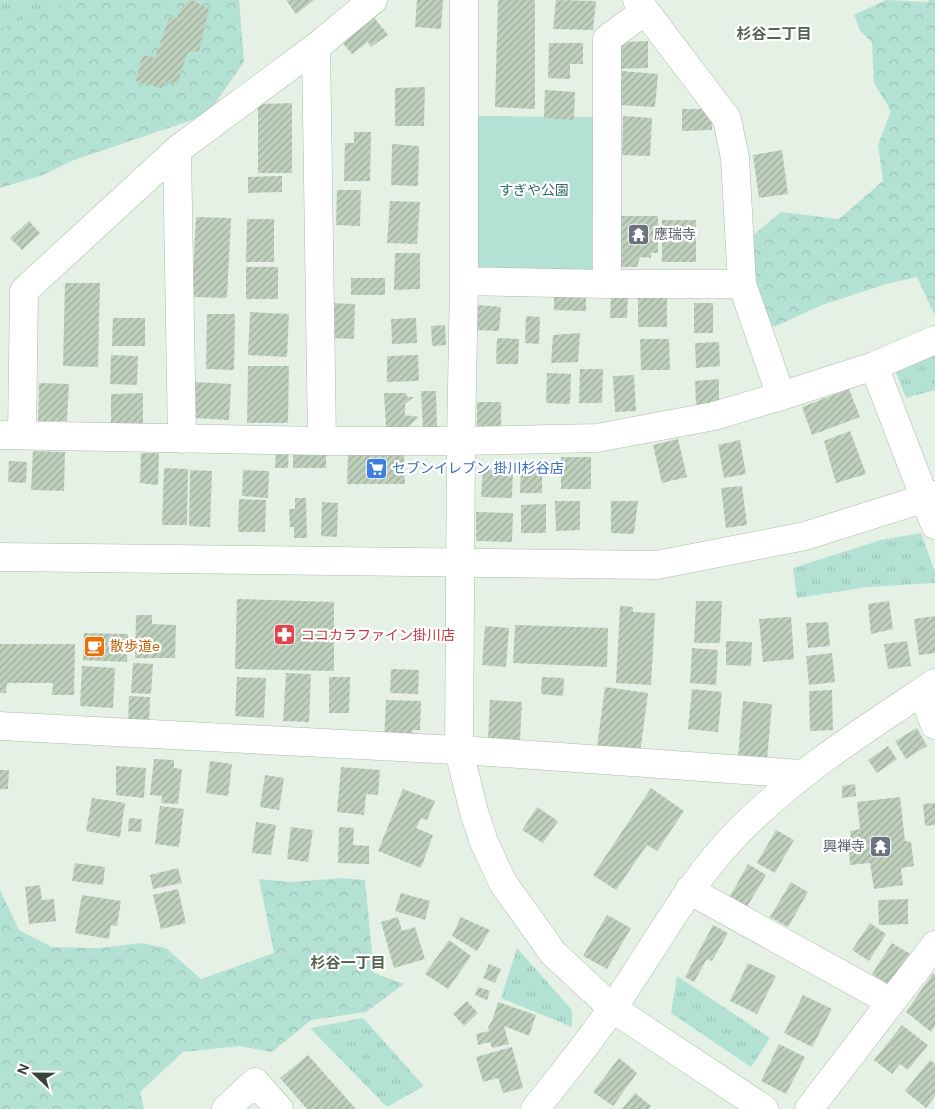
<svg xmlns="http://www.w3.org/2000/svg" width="935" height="1109" viewBox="0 0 935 1109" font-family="'DM Sans','Noto Sans JP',sans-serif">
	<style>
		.grass { fill: url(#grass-tufts) }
		.forest { fill: url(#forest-crowns) }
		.green { fill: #b3e1d3 }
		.building { fill: url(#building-hatch) }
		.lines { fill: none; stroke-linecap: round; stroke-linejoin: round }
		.minor-casing { stroke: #abbba9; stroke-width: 29 }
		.minor { stroke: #fff; stroke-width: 28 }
		.labels { text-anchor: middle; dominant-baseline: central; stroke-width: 4.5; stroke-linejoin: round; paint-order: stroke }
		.park-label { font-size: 14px; fill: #306d66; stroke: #fff }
		.worship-label { font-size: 14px; fill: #5b616d; stroke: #fff; text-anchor: start }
		.shop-label { font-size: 14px; fill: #366cbe; stroke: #fff; text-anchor: start }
		.health-label { font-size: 14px; fill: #be3a42; stroke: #fff; text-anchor: start }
		.food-label { font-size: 14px; fill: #c56008; stroke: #fff; text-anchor: start }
		.neighbourhood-label { font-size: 15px; font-weight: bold; fill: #51644e; stroke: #fff }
	</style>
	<defs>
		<pattern id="grass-tufts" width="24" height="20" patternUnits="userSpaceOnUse" patternTransform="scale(1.25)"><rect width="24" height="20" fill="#b3e1d3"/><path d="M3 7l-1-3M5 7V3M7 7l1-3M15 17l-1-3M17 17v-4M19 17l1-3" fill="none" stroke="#9bc2b6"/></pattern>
		<pattern id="forest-crowns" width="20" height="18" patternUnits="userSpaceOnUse" patternTransform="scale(1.25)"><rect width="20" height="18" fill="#b3e1d3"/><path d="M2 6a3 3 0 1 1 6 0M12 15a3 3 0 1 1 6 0" fill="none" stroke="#9bc2b6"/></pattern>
		<pattern id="building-hatch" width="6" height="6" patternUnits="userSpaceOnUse" patternTransform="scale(1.25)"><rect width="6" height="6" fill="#bfd1bd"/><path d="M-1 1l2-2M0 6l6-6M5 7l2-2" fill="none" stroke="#9cab9a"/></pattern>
	</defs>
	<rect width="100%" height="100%" fill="#e6f1e6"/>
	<path class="grass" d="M0,0H103L0,34Z
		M935,350V390L906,398L893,365Z
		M921,533L935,572V583L868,587L797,598L793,568L881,540Z
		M517,948L572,1010V1027L501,998Z
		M677,976L770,1038L751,1067L671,1013Z
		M363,1018L424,1086L387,1107L310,1028Z"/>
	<path class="forest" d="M79,0H239L244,62L207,115L74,160L43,175L0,188V29L31,15Z
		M886,0L928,2L929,0H935V316L917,277L886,284L822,305L776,326H757L740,246L781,212L839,219L883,181L878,145L891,111L874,83L872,42L861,32L854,15Z
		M342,878L365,880L374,973L404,984L366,1012L311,1020L272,1052L239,1046L183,1052L140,1092L144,1109H0V890L19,930L52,947L97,948L142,943L166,948L201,979L274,953L259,879L290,882Z"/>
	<path class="green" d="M476,116L593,117L592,273L481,271L473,264Z"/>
	<path class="building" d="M192,0L209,9L199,51L188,52L177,84L166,81L161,88L136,81L143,55L155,58L169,18H177L183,5Z
		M286,0H314L296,14Z
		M417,0H443L441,29L415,27Z
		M498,0H535V109L495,107Z
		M556,0L596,1L593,30L553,29Z
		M373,16L388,35L371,47L368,42L352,54L341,41Z
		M648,41V68L614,69L613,53L621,52L620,42Z
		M549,43H583V64H570V79L548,78Z
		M622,71L658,74L655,107L620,105Z
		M425,87L424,126H395V88Z
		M545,90L575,92L574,120L544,118Z
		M292,103V173H258V104Z
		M682,109H712V130L682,131Z
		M623,116L652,118L650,156L622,155Z
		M354,132H371L370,181H344L345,143H354Z
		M392,144L419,146L418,186L391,185Z
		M782,150L788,194L759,198L753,155Z
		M282,176V192L248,193V177Z
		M337,190H361L360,226L336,225Z
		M390,201L420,202L417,244L387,243Z
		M618,216H658V253H651V258L640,257L637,267H617Z
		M196,217L231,218L227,298L192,297Z
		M247,219H274V262H246Z
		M662,220H696V262H662Z
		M29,221L40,233L22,250L10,238Z
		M395,253H420V289L394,290Z
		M246,267H278V299H246Z
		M351,278H385V295H351Z
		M65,283H100L98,367L63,366Z
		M554,292L586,294V311L554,310Z
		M611,296H628L627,318H610Z
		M638,297H667V327H638Z
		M329,303L355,304L354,339L328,338Z
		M694,303H713V333H694Z
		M478,305L501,307L499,331L477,330Z
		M250,312L289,314L287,357L248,355Z
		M207,314H235L234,370L206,369Z
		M526,316L540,317L539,344L525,343Z
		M113,318H145V346H112Z
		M416,318L417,343L392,344L391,319Z
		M445,325L446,345L432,346L431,326Z
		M580,333L578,362L551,363L553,335Z
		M497,338L519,339L518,364H496Z
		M640,339H669L670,370H641Z
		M719,342L720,366L696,368L695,343Z
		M111,355L138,356L137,385L110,384Z
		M418,355L419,381L387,382V356Z
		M248,366H289L288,423H247Z
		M580,369H603L602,403H579Z
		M547,373L571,374L570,404L546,403Z
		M634,375L636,411L615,412L613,376Z
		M719,379V404L696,405L695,381Z
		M195,382L231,384L229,420L192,418Z
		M39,383L69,384L67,421H38Z
		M849,389L860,417L812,435L802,407Z
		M421,391H436L437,429L423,430Z
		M143,393V425H111V394Z
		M384,393H406L407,397H414L405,404V415L419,417L407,428H386Z
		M477,402H501V427H477Z
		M850,431L866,474L836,483L824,441Z
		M678,439L687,477L662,483L653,445Z
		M740,440L746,474L724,478L718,445Z
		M276,449L289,450L288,468H275Z
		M33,451L65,452L64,491L31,490Z
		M293,451H326V468H293Z
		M348,452L404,453L405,484H347Z
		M141,453H159L158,485L140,483Z
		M561,457H591V489H561Z
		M9,461L27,462L26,483L8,482Z
		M521,466L542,467V493H520Z
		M164,468L188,469L187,525H162Z
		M483,469L513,471L512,498L481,497Z
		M190,470L212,471L210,527L189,526Z
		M243,470L269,471L268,498L242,496Z
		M742,486L747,525L726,528L721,488Z
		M295,498H306L307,538H294V527H290L289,509H295Z
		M239,499L266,500L265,532H238Z
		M555,501H580V530L556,531Z
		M611,501H638L634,534L611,533Z
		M322,502L338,503L337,537L321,536Z
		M546,504V533H521V505Z
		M476,512L513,513L512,542L476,541Z
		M237,599L334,602V671L235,669Z
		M696,601H722L720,643H694Z
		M889,601L893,629L871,634L868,604Z
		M620,606L633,607V612L655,613L651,685L616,683Z
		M136,615H152V624L176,625L175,658H135Z
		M935,616V653L919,655L914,619Z
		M791,617L794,659L763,662L759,619Z
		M828,622L830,646L808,648L806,623Z
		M515,625L608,628L607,667L513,663Z
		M485,626L509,628L506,667L482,665Z
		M84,633L128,634L127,662L83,660Z
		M726,641L752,642L751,666L726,665Z
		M907,641L911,666L888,669L884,644Z
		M0,644H75L74,695H52L53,683H7L6,693H0Z
		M692,648L718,650L716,685L690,683Z
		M832,653L835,682L809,685L806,656Z
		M133,663L153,664L151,694L131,693Z
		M82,666L115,668L113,708L80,706Z
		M391,669L419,670L418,694L390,693Z
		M286,673L311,674L309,722L283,721Z
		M237,677L266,678L264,718L235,716Z
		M329,677H350L349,713H329Z
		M542,677L564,678L563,696L541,694Z
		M605,687L648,693L640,753L597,747Z
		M692,689L722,692L718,732L688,729Z
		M832,690L833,730L810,731L809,691Z
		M129,696L150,697L149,728L128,726Z
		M386,700L421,701L420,730H412L416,741L384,740Z
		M490,700L522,702L520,740L488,739Z
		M743,701L772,704L767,760L738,757Z
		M917,728L927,746L906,759L895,741Z
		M888,746L897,759L877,773L868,760Z
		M154,759L174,760V768L182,769L178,804L161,803L162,796L150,795Z
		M210,761L232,764L228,796L206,793Z
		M116,766L146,768L144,798L116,795Z
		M341,767L380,770L378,795L366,794L364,815L337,812Z
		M0,770H9L8,789H0Z
		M265,775L284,778L279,810L260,807Z
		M855,784L856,796L842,798V786Z
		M651,788L684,811L657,851L647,845L616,890L593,875Z
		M403,789L435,801L427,820L421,818L416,828L433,835L421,868L378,851Z
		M900,797L905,841L911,842L914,866L901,868L903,885L874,889L870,863L850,865L849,850H852L850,831L860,829L857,802Z
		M92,798L125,803L120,837L86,831Z
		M935,803V825L925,826L923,804Z
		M160,806L184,809L179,847L155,844Z
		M537,807L558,821L543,843L522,830Z
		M129,818L142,819L141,832L128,831Z
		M256,822L276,825L271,855L252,853Z
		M291,827L313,830L308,862L287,859Z
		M339,827L354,828L353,845L369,846V864L338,863Z
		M776,830L794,840L775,873L757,863Z
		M75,863L105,867L103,885L72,881Z
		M748,864L766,875L745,910L728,900Z
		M178,868L182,883L153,889L150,875Z
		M791,882L808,892L788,927L770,917Z
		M40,885L42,900L54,899L56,921L29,924L25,887Z
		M178,889L186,923L161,929L153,895Z
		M401,893L430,901L425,920L395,911Z
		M82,895L121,901L117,926L111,925L109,939L75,933Z
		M908,899V924L879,925L878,900Z
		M607,915L631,928L607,969L583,956Z
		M398,917L402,931L415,927L425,959L394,968L381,922Z
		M461,917L490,930L477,951L452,936Z
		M870,923L886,934L869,961L852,950Z
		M713,925L728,933L712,961L707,959L694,982L685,977Z
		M449,940L471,956L448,989L425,974Z
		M892,943L912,955L891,986L872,974Z
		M748,963L776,976L757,1014L730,1001Z
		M489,964L501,969L495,983L483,978Z
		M933,973L935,974V1026L931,1032L906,1012Z
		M478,987L490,991L487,1000L475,995Z
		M803,995L832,1009L812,1047L784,1033Z
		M467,1001L478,1013L464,1026L453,1014Z
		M498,1002L536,1015L529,1036L504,1026L509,1044L492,1048L490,1042L478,1045L476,1034L489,1031L488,1027L492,1021Z
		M902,1025L928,1045L908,1070L900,1064L892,1074L874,1060Z
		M779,1044L805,1057L786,1094L761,1081Z
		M512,1047L523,1088L503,1093L498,1078L483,1082L476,1057Z
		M308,1055L355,1108L354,1109H307L280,1078Z
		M619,1058L637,1073L613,1106L593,1092Z
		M930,1060L935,1064V1096L926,1108L905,1091Z
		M635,1093L651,1106L649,1109H622Z"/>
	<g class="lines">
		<defs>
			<path id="minor" d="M464,0V281L461,441L459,751L474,812L484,842L503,883L553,953L612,1008L764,1109
				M637,0L727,119L735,158L742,284L781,396
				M316,47L322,441
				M177,150L182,439
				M464,281L607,284H742
				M607,284V39L645,11
				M874,366L935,525
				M0,435L322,441H461L597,438L714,416L781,396L874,366L935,340
				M22,435L24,291L177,150L316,47L373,0
				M0,557L657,565L805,536L935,495
				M922,692L935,725
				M0,726L475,751L801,774
				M689,890L891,1002
				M226,1109L255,1082L279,1109
				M535,1109C568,1068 600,1028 628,985C660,937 688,887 726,845C786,779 861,732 935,683
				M809,1109L935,945"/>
		</defs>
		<use href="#minor" class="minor-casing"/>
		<use href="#minor" class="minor"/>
	</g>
	<defs>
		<symbol id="temple-square" viewBox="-11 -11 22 22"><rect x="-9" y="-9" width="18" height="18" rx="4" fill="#6b7280" stroke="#fff"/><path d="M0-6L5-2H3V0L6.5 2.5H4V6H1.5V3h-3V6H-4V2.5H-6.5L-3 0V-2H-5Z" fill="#fff"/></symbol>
		<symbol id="supermarket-square" viewBox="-11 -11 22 22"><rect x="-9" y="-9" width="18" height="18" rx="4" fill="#3f7fe0" stroke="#fff"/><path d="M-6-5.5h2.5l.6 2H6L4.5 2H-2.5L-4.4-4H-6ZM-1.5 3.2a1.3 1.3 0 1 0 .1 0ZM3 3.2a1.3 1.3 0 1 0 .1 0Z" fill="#fff"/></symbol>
		<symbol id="pharmacy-square" viewBox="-11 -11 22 22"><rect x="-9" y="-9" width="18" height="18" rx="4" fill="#e0444e" stroke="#fff"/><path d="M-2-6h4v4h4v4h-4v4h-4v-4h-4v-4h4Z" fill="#fff"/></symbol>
		<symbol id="cafe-square" viewBox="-11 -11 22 22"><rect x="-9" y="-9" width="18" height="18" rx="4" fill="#e8710a" stroke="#fff"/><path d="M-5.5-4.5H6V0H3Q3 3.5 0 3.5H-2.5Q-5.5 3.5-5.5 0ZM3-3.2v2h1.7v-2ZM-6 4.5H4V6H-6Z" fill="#fff"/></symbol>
	</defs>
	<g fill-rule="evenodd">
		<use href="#temple-square" x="626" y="222" width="25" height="25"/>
		<use href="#supermarket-square" x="364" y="456" width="25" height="25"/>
		<use href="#pharmacy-square" x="272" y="622" width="25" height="25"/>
		<use href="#cafe-square" x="82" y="634" width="25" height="25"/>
		<use href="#temple-square" x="868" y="834" width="25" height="25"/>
	</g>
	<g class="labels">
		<g class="park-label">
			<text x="534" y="190">すぎや公園</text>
		</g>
		<g class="worship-label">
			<text x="654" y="234">應瑞寺</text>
			<text x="865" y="846" text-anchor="end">興禅寺</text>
		</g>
		<g class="shop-label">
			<text x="392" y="468">セブンイレブン 掛川杉谷店</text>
		</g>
		<g class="health-label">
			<text x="301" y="635">ココカラファイン掛川店</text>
		</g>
		<g class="food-label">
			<text x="110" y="646">散歩道e</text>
		</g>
		<g class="neighbourhood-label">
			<text x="774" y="34">杉谷二丁目</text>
			<text x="348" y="963">杉谷一丁目</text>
		</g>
	</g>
	<g transform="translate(35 1074) rotate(292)" stroke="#ffffff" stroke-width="4" paint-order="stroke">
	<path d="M0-4L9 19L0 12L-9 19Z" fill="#384236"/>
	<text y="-8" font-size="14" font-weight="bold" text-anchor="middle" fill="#384236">N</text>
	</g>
</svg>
